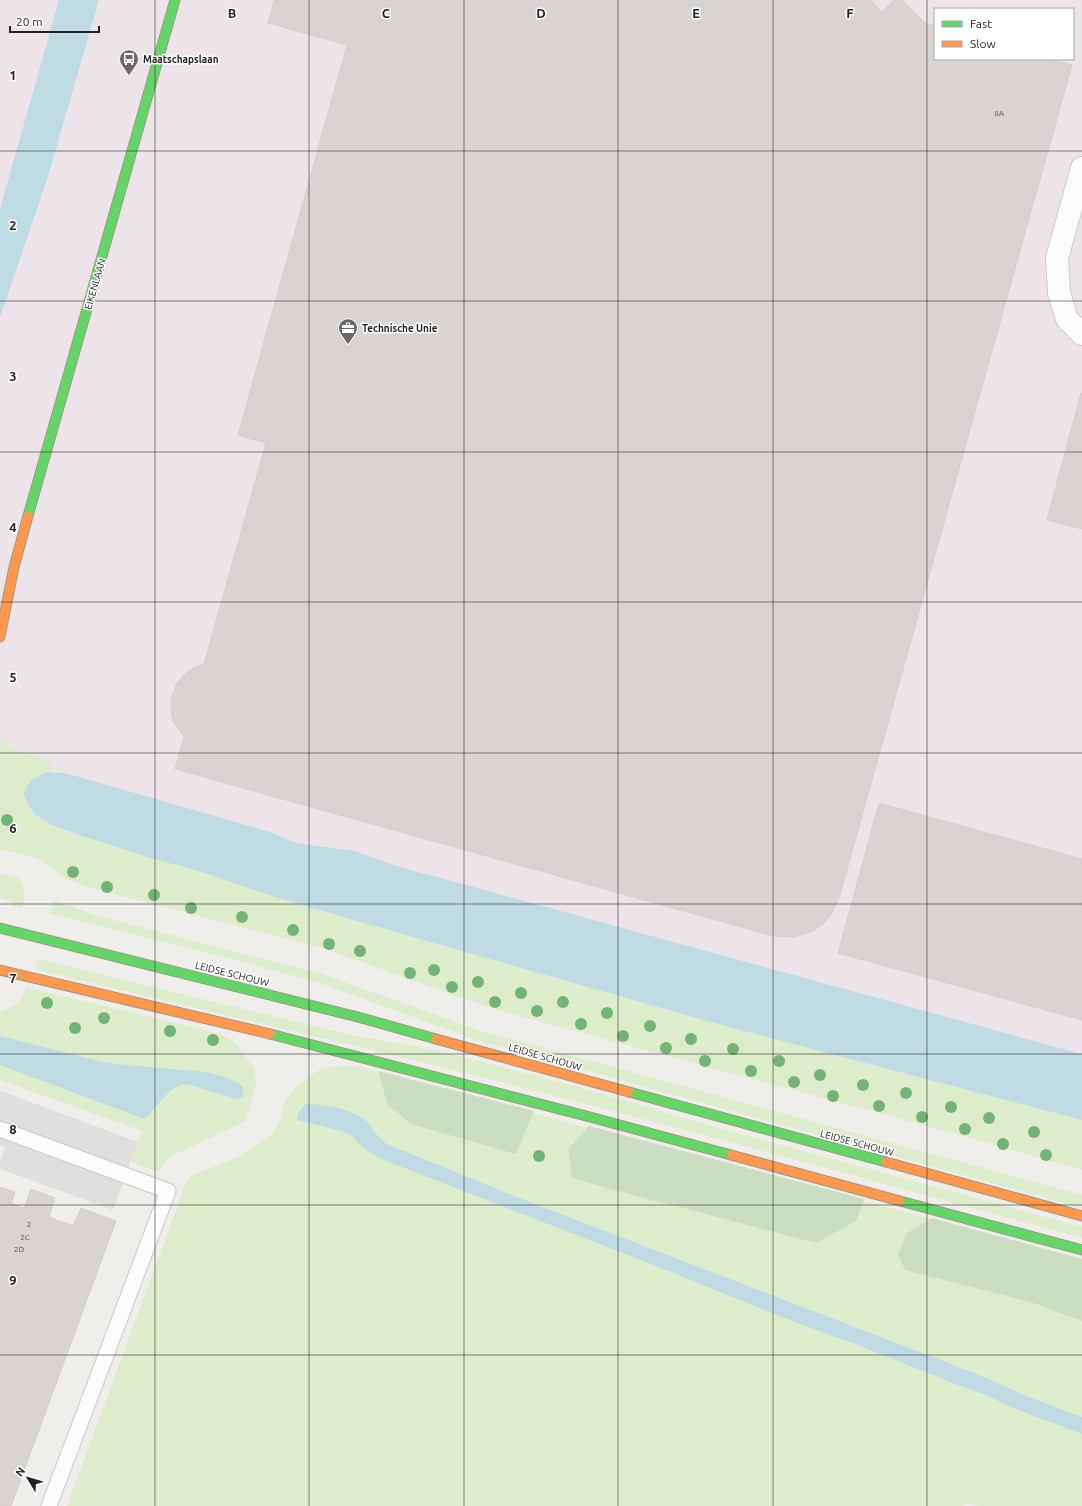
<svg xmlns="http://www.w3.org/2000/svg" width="1082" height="1506" viewBox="0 0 1082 1506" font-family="Ubuntu,sans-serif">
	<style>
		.industrial { fill: #ede4e9; fill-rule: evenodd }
		.grass { fill: #ddeccb }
		.forest { fill: #cbdec1 }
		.parking { fill: #e0dfde }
		.water { fill: #bfdbe3 }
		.building { fill: #d7d4d2; stroke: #d3d0cc }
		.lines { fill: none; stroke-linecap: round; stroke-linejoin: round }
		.lane-casing { stroke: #c9c8c7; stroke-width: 17 }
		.street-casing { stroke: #c9c8c7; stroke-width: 24 }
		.fast-casing { stroke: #999a82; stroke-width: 11 }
		.slow-casing { stroke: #999a82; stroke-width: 11 }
		.lane { stroke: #fdfcfc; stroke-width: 15 }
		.street { stroke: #fdfcfc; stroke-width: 22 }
		.fast { stroke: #63d668; stroke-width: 9 }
		.slow { stroke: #ff974d; stroke-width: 9 }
		.tree { fill: #73b476 }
		.grid { fill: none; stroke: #222; stroke-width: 1; stroke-opacity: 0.55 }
		.labels { text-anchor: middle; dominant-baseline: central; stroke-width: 3; stroke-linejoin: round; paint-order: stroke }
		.number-label { font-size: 8px; fill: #4f4e4e }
		.poi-label { font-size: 10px; font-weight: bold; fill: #222; stroke: #fff; text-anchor: start }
		.street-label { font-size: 10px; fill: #222; stroke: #fff }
		.grid-label { font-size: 13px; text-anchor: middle; font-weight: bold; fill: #222; stroke: #fff; stroke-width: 3; stroke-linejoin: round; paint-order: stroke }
	</style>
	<rect width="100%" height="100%" fill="#f0eeeb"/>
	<path class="industrial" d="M0,0H1082V1054L397,866L355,851L296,843L267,831L83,778L0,757ZM935,9H1073V59H935Z"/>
	<path class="grass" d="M3,736L9,737L8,747L51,762L52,772H47L34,814L52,825L76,834L147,857L202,872L272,896L322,911L721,1025L1082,1120V1170L963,1136L490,1008L325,949L84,886L67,879L37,858L0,849V749Z
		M0,873L20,879L25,892L22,908L12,906V903L0,897Z
		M54,900L98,916L322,974L481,1031L1082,1195V1208L479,1041L317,982L182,946L50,914Z
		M38,959L350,1035L440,1051L578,1087L730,1131L1082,1227V1238C867,1179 653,1120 437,1066C303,1033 169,1002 35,969Z
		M26,987L220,1034L236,1043L255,1070L256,1085L245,1121L172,1156L164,1163L158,1172L131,1162L142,1131L0,1080V1012C14,1007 23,1003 26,987Z
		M340,1066H356L1082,1259V1417L1029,1397L977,1374L517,1197L387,1144L382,1141L373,1128L299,1121L341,1131L351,1135L363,1148L381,1159L656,1266L784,1318L863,1347L955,1384L981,1393L1013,1408L1082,1434V1506H981L966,1503L963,1506H67L186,1183L193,1175L238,1157L271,1135L281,1119L285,1100L297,1086L317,1071L325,1068Z"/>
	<path class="forest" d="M378,1071L534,1111L516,1154L411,1124L388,1105Z
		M589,1126L864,1199L856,1221L816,1243L603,1187L572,1177L568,1149Z
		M932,1218L1082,1259V1321L1031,1302L905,1270L898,1254L907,1233Z"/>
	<path class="parking" d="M1,1091L138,1142L113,1210L0,1169V1161L5,1147L0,1145V1094Z"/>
	<path class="water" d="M59,0H99L46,183L0,317V209Z
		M47,772L65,773L83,778L267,831L296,843L355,851L397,866L1082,1054V1120L721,1025L322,911L272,896L202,872L147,857L76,834L52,825L34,814L23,794L31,780Z
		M0,1036L107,1063L182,1070C200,1070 229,1075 243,1087V1097L237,1099L187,1084C171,1084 158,1105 148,1116L145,1118H142L0,1065Z
		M306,1104C324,1104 352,1109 366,1121C374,1128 378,1139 387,1144L517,1197L977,1374L1029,1397L1082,1417V1434L1013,1408L981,1393L955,1384L863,1347L784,1318L656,1266L381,1159L363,1148L351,1135L341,1131L297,1120L299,1112Z"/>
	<path class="building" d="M274,0H871L882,12L894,0H902L925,23L935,26V59H1049L1072,65L839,898L830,916L823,924L813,931L794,937L773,936L175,769L184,737L173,721L171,711V699L177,683L184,675L193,668L204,664L266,443L238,435L347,45L268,23Z
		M1081,393H1082V529L1047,520Z
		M879,803L1082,859V1020L838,953Z
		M0,1187L15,1192L11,1203L24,1208L31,1189L55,1198L49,1217L73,1226L81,1208L116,1221L11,1506H0Z"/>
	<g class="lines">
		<defs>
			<path id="lane" d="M0,1129L168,1191L49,1506"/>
			<path id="street" d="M1082,168L1057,258L1059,293L1067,319L1082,334"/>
			<path id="fast" d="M28,516L175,0
				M0,928L358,1017L436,1039
				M270,1034L590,1117L731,1155
				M629,1092L886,1162
				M900,1201L1082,1250"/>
			<path id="slow" d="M0,637L14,567L28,516
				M0,970L270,1034
				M436,1039L629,1092
				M731,1155L900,1201
				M886,1162L1082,1216"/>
		</defs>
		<use href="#lane" class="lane-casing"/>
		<use href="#street" class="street-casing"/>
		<use href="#fast" class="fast-casing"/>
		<use href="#slow" class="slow-casing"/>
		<use href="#lane" class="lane"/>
		<use href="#street" class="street"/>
		<use href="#fast" class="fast"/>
		<use href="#slow" class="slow"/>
	</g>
	<g class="tree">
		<circle cx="7" cy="820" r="6"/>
		<circle cx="73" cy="872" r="6"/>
		<circle cx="107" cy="887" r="6"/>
		<circle cx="154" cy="895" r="6"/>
		<circle cx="191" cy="908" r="6"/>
		<circle cx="242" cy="917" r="6"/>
		<circle cx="293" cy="930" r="6"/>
		<circle cx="329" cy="944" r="6"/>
		<circle cx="360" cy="951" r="6"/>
		<circle cx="434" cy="970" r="6"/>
		<circle cx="410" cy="973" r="6"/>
		<circle cx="478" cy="982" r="6"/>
		<circle cx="452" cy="987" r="6"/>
		<circle cx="521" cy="993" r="6"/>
		<circle cx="495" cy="1002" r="6"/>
		<circle cx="563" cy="1002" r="6"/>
		<circle cx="47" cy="1003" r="6"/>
		<circle cx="537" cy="1011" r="6"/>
		<circle cx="607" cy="1013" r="6"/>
		<circle cx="104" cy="1018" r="6"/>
		<circle cx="581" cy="1024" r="6"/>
		<circle cx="650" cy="1026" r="6"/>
		<circle cx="75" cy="1028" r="6"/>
		<circle cx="170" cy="1031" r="6"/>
		<circle cx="623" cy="1036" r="6"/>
		<circle cx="691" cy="1039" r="6"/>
		<circle cx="213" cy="1040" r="6"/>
		<circle cx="666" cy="1048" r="6"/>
		<circle cx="733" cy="1049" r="6"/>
		<circle cx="705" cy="1061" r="6"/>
		<circle cx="779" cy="1061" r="6"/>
		<circle cx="751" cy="1071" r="6"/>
		<circle cx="820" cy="1075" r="6"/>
		<circle cx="794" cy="1082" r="6"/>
		<circle cx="863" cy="1085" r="6"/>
		<circle cx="906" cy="1093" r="6"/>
		<circle cx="833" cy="1096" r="6"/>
		<circle cx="879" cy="1106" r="6"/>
		<circle cx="951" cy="1107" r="6"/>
		<circle cx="922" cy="1117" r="6"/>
		<circle cx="989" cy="1118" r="6"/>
		<circle cx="965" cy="1129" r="6"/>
		<circle cx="1034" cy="1132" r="6"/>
		<circle cx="1003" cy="1144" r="6"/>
		<circle cx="1046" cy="1155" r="6"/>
		<circle cx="539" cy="1156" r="6"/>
	</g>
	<path class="grid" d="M155,0V1506M309,0V1506M464,0V1506M618,0V1506M773,0V1506M927,0V1506M0,151H1082M0,301H1082M0,452H1082M0,602H1082M0,753H1082M0,904H1082M0,1054H1082M0,1205H1082M0,1355H1082"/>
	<defs>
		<symbol id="bus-pin" viewBox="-11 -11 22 30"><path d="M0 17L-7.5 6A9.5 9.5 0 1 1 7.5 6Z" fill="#6a6968" stroke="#fff"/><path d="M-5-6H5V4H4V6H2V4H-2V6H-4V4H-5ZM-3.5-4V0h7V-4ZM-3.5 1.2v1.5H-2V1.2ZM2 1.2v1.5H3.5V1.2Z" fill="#fff"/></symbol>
		<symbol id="office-pin" viewBox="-11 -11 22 30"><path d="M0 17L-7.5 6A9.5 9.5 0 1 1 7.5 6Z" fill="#6a6968" stroke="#fff"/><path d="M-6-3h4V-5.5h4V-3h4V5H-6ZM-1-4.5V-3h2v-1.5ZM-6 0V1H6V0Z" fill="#fff"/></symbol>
	</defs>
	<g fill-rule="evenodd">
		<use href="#bus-pin" x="118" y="48" width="22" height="30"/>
		<use href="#office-pin" x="337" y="317" width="22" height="30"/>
	</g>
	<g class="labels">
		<g class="number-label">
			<text x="999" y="113">8A</text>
			<text x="29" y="1224">2</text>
			<text x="25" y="1237">2C</text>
			<text x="19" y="1249">2D</text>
		</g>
		<g class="poi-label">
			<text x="143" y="59">Maatschapslaan</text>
			<text x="362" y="328">Technische Unie</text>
		</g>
		<g class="street-label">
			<text transform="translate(95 284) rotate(-74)">EIKENLAAN</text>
			<text transform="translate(232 974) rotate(14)">LEIDSE SCHOUW</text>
			<text transform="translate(545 1057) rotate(16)">LEIDSE SCHOUW</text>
			<text transform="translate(857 1143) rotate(15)">LEIDSE SCHOUW</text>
		</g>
	</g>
	<g class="grid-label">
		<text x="232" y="18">B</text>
		<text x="386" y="18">C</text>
		<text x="541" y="18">D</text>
		<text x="696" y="18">E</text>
		<text x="850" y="18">F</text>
		<text x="13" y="80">1</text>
		<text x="13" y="230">2</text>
		<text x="13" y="381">3</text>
		<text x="13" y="532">4</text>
		<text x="13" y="682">5</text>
		<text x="13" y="833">6</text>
		<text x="13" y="983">7</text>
		<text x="13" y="1134">8</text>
		<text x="13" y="1285">9</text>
	</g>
	<rect x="934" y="8" width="140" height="52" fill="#ffffff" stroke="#a7a7a7"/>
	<rect x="942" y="21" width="20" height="6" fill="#63d668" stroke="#a7a7a7"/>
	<text x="970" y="28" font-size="12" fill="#222222">Fast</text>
	<rect x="942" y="41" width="20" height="6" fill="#ff974d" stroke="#a7a7a7"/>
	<text x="970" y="48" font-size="12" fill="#222222">Slow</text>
	<g transform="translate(28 1478) rotate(308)" stroke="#ffffff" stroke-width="3" paint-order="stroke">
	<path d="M0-3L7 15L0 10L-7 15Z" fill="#222222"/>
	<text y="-6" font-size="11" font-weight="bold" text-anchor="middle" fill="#222222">N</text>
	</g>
	<path d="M10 26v6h89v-6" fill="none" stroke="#222222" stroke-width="2"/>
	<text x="16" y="26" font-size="12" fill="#222222" stroke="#ffffff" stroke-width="3" paint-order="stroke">20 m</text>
</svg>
